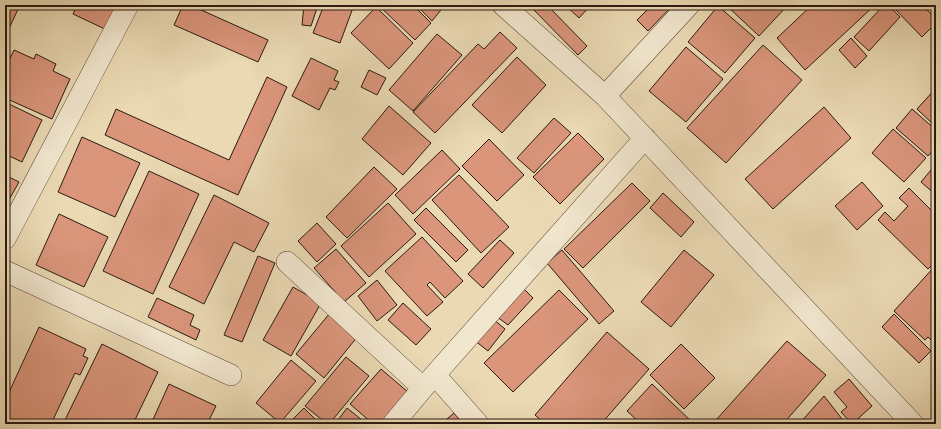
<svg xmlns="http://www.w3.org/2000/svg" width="941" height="429" viewBox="0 0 941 429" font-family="'Libre Caslon Text',serif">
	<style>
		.building { fill: #da957b; stroke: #2b1a12 }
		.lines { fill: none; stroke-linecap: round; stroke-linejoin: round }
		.minor-casing { stroke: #5b4a3a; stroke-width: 22 }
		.minor { stroke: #f1e6ce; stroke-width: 21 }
	</style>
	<rect width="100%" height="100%" fill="#ead9b3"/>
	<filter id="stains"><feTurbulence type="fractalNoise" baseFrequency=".005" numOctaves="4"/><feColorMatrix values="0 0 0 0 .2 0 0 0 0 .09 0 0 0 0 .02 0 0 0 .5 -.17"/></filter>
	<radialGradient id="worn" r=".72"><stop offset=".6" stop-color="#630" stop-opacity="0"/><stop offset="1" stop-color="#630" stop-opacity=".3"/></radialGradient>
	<path class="building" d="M5,5H20L5,37Z
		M77,5H118L107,30L73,14Z
		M183,5H190L268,40L258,62L174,25Z
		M304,5H318L311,26L302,25Z
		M324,5H354L340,43L313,33Z
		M378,5H413L431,23L415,40Z
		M416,5H445L432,21Z
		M529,5H547L587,46L578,55Z
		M565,5H591L579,18Z
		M652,5H673L648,31L637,20Z
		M726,5H772L774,7L776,5H788L759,36Z
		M812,5H875L805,70L777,38Z
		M884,5H888L900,17L869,51L854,37Z
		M891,5H922L936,19V23L922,37Z
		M718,6L755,38L725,73L688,42Z
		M376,7L413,43L389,69L351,33Z
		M500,32L517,48L435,133L413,112L478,44L484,49Z
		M437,34L462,55L413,111L389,90Z
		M851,38L867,56L855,68L839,50Z
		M763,45L802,80L726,163L687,128Z
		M686,47L723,79L686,122L649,91Z
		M14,50L34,59L36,54L56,64L53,71L70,79L52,119L5,98V69Z
		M517,57L546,85L502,133L472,105Z
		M311,58L338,71L334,80L339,82L335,90L330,88L319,110L292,96Z
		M369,70L386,78L377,95L361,87Z
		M267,77L287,87L238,195L105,135L116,109L229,160Z
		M936,88V127L917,109Z
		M5,102L42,120L22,162L5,154Z
		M389,106L431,143L403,175L362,139Z
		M824,107L851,138L773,209L745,179Z
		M912,109L936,130V147L928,156L896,128Z
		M554,118L571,133L534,173L517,158Z
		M893,129L926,158L904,182L872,153Z
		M578,133L604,159L560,204L533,177Z
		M82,137L140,163L115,217L58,192Z
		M489,139L524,175L497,201L462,166Z
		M442,150L460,169L413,214L395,195Z
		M936,164V195L921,182Z
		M374,167L397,189L347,238L326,217Z
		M149,171L199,194L153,294L103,271Z
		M5,175L19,182L5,207Z
		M459,175L509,227L481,253L432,200Z
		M862,182L883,206L857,230L835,206Z
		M632,183L650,201L583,268L564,249Z
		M909,188L936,215V261L928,269L878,220L885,212L894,221L908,206L899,198Z
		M663,193L694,222L681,237L650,208Z
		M214,195L269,223L254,252L234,242L204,304L169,287Z
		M388,203L416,234L369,277L341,246Z
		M426,208L468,250L456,262L414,220Z
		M59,214L108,237L84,287L36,265Z
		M317,223L336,244L317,262L298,241Z
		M422,237L463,281L445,298L430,282L427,285L443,302L427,316L385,271Z
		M500,240L514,253L483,288L468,274Z
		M336,249L366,283L344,302L314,268Z
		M562,250L614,311L599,324L547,263Z
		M684,250L714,275L671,327L641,302Z
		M258,256L275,263L242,342L224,335Z
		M936,265V345L928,337L925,340L894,311Z
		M377,280L397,305L377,321L358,296Z
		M520,285L533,298L508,325L492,313Z
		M293,287L321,303L291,356L263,340Z
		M559,290L588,319L513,392L484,363Z
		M157,298L194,315L190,325L200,330L196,340L148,317Z
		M403,303L431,329L416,345L388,320Z
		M330,313L358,336L324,378L296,354Z
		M894,314L931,351L919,363L882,327Z
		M492,318L505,329L488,351L474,340Z
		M39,327L86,349L83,356L88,358L80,375L75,373L52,422L49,421L47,424H5V401Z
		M607,332L649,369L601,424H545L535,415Z
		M787,341L826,375L783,424H720L716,420Z
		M102,344L158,372L133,424H63Z
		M681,344L715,378L684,409L650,375Z
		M346,357L369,376L329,424H327L305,406Z
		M291,360L316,381L280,423L256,403Z
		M381,369L408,392L380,424H373L350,404Z
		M849,379L872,406L852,424L841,412L847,407L834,392Z
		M169,384L216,406L207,424H151Z
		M652,384L690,420L686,424H641L627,411Z
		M824,396L846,424H799Z
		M304,408L320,424H288Z
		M347,408L367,424H335Z
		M454,413L463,424H441Z"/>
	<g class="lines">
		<defs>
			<path id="minor" d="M503,5L605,96L913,424
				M605,96L689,5
				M5,239L128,5
				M287,262L423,388
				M5,271L231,375
				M435,375L478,424
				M393,424L423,388L645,138"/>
		</defs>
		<use href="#minor" class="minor-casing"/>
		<use href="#minor" class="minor"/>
	</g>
	<rect width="941" height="429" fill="none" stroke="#ead9b3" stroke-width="20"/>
	<rect x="6" y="6" width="929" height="417" fill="none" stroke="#2b1a12" stroke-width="2"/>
	<rect x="10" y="10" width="921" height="409" fill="none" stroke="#2b1a12"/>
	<rect width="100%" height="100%" filter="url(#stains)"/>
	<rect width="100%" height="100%" fill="url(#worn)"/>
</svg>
